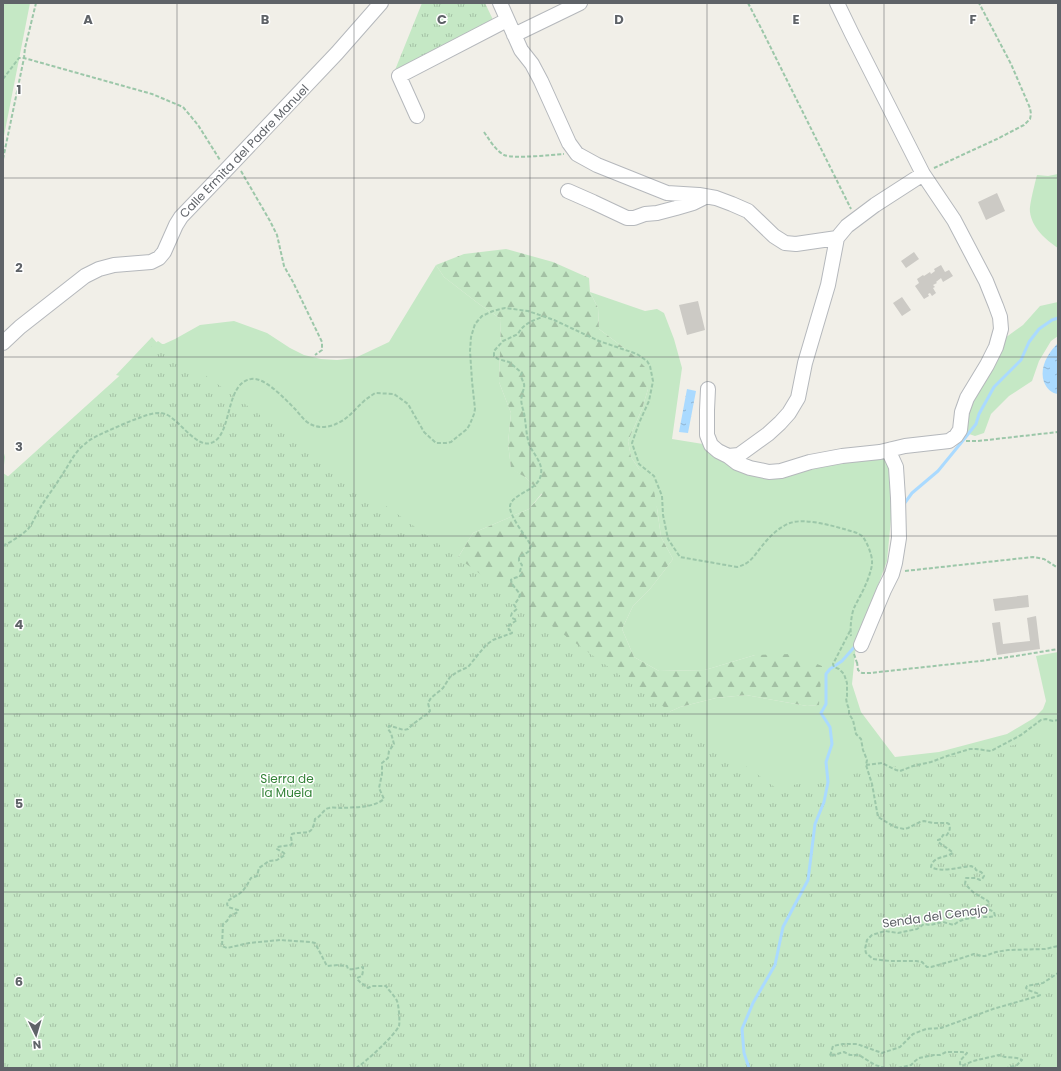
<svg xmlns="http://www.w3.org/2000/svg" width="1061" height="1071" viewBox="0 0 1061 1071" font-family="Poppins,sans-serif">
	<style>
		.grass { fill: #c5e8c5 }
		.forest { fill: url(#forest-firs) }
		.park { fill: url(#park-tufts) }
		.water { fill: url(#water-ripples) }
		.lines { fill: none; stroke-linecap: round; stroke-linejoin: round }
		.stream { stroke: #aadaff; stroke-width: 3 }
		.building { fill: #cccac5 }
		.minor-casing { stroke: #b5b8bc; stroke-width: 16 }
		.path { stroke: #9cc7a9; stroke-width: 2; stroke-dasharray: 4 2; stroke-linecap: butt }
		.minor { stroke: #fff; stroke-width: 14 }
		.grid { fill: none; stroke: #5f6368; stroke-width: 1; stroke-opacity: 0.55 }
		.labels { text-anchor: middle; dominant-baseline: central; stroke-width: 3; stroke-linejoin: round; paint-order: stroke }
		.street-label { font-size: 12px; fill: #5f6368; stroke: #fff }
		.park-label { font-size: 12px; fill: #348238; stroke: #fff }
		.grid-label { font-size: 13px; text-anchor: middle; font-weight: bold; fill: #5f6368; stroke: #fff; stroke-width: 3; stroke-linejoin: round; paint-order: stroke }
	</style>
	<defs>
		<pattern id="forest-firs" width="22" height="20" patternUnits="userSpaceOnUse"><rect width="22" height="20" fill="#c5e8c5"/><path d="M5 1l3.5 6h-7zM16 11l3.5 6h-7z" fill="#a3c0a4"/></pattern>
		<pattern id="park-tufts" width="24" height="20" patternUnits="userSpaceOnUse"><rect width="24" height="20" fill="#c5e8c5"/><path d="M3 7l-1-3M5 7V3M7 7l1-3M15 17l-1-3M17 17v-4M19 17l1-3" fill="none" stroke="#a3c0a4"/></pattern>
		<pattern id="water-ripples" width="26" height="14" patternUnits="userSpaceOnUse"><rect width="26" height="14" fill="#aadaff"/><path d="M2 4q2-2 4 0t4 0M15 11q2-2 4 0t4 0" fill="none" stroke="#8eb4d2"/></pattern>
	</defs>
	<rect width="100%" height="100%" fill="#f1efe8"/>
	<path class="grass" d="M3,3H30L3,141Z
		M1058,174V248C1046,240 1032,228 1030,212C1029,206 1035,183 1037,175L1048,176Z
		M436,265L444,277L479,304L501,319L499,382L511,413L508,443L511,468L525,477L542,493L529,509L473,533L451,569L3,1068V450L5,457L3,473L12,479L128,378L116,375L152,337L158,344H164L175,339L200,325L234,321L267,333L290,348L304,355L321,359L337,360L355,358L389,342Z
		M590,292L645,311L657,309L664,313L674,339L682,368L672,439L703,444L749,470L817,464L883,456L889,464L892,508L887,561L856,645L852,684L861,712L895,757L939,752L1007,734L1034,718L1043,709L1046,701L1036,656L1058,652V1068H433L645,723L680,707L716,698L746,695L807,706L818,705L755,655L705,670L659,671L634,657L622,629L633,606L650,589L664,571L673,559L661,537L657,508L639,469L631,457L628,441L642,409L648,389L632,354L599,329L598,308Z
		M1058,302V336L1051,341L1039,361L1032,381L1009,396L991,414L984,433L975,436L963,432L965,415L1005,338L1023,325L1040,306Z"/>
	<path class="forest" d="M506,249L553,262L589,278L590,292L598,308L599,329L632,354L645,367L648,389L642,409L628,441L631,457L639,469L653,485L657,508L661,537L673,559L664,571L650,589L633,606L622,629L634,657L659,671L705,670L755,655L792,654L822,666L819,705L807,706L746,695L716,698L680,707L645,723L451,569L473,533L529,509L542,494L525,477L511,469L508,443L511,413L499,382L501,319L479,304L444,277L436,265L464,254Z"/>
	<path class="park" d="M422,3H485L495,24L393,75Z
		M158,341L776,788L1058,737V1068H3V481Z"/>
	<path class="water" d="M1058,343V394C1051,393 1047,389 1044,382C1039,368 1048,353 1058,343Z
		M687,389L696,391L688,433L679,432Z"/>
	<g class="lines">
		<path class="stream" d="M904,504L912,493L938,471L965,438L976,424L979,414L994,387L1021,360L1029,342L1039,329L1052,320L1058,318
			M749,1068L744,1053L742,1029L753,1003L775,965L783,927L808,880L815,824L824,802L828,782L826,762L832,744L830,727L821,713L826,704V674L830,669L842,661L857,644"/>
	</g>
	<path class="building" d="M997,193L1005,211L986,220L978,202Z
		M914,252L919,259L906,268L901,261Z
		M941,265L945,272L949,270L953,276L943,282L941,278L936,282L937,283L933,285L935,287L933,288L936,293L932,296L930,293L928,294L929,296L924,299L915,286L919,283L917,279L923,275L924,276L930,272L931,274L935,271L934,269Z
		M902,297L911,310L902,316L893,303Z
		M698,301L705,330L687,335L679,305Z
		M1028,595L1029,607L995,611L993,599Z
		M1036,616L1040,649L997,655L992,623L1000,622L1003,644L1030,641L1027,618Z"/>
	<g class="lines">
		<defs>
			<path id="minor" d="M500,3L521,50L532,64L541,81L569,143L577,154L597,165L667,193L699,195L716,198L732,204L748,211L774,236L785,243L796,244L837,238
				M514,35L580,3
				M417,116L399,76L507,20
				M568,191L593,202L627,218H634L645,214L657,213L676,208L693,203L705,197
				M3,343L20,327L85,276L99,269L114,265L151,262L159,258L164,252L176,225L181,217L226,170L337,53L381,3
				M708,389L707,410V435L711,445L718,451L728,456L739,455L768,434L780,423L789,413L798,398L805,363L828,285L837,238L847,226L875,205L923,174
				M728,456L737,463L750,468L769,472L781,471L810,462L842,456L880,452L905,446L949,441L956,436L960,430L962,412L967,398L987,365L996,347L1001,329L1000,317L996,306L986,281L954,220L923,174L852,34L837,3
				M861,645L884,590L892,574L895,563L899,538L898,498L896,467L890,454L892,449"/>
		</defs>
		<use href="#minor" class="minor-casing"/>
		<path class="path" d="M748,3L762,30L851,209
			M3,79L19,58H24L152,94L183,107L198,125L220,160
			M484,132C489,139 495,150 504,155C514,159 551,155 564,154
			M3,159L24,58L25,48L36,3
			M934,168L997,139L1024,125L1030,119L1031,114L1030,108L1011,64L979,3
			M241,171L270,221L277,235L284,266L293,282L322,342V350L315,355
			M966,441H978L1058,432
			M3,546C12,541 21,536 28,529C33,523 36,515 40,508C46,498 54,488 60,478C68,467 74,452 85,444C90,439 97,436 103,433C115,428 127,422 139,418C147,415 157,411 165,414C180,419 198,453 215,441C232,429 226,383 251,379C264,376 286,400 295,409C299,413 302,418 307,422C316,429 329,428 338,423C349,418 355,409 363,402C367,398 371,396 375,393L394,394L408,404L424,432L436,443H446L451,442L467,429L470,424L474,414L475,409L472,381L470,351L471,337L475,324L482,316L493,311L505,308L528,311L554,320L599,341L637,354L647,361L650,366L653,381L649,401L639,423L632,443L639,464L654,476L662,496L663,515L668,539L680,557L737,567C750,564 754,556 762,546C769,537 779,527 790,523C804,518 830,525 844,529C850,531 857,532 862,536C866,540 872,554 872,561C873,569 864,590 859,598C858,601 856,603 855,606C851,613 850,629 851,636
			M905,571L1033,557L1044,559L1058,568
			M850,631L833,664L834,667L839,669L844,674L847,683V696L846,698L847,704L849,709V714L853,720L856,734L861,739L863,750L867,760L866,765L872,784L878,817L895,827L904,829L908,828L920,822L924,821L933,823H947L949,824C951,829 949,832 946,836L943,835L941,839L938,840V842C943,846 948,848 953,853C945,858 933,856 931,867C940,873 960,867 971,866L975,868L976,870L981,872L983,874L984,876L982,879L980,880L976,878H966L965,884L974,893L988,901L989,903L987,906L988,909L994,912L995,916C991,917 989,917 985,917C975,917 961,918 954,925L943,922L930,925L924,924L917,929L898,933L885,931L872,935L867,940L865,949L866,953L873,959L890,961H916L922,962L927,967H931L956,960L974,954L981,956H985L996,952L1008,950L1045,949L1058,946
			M854,654L857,663
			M857,662L858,670L862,673H870L980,661L1016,656L1058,649
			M866,765L882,763L896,770L900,771L913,766L931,762L947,756L970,749H976L991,751L1021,735L1041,720L1046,719L1053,721L1058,720
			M356,1068C365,1063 395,1035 399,1026C400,1022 399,1006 397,1001C395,996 389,991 386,986H372L368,988C364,984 359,983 357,978L362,976L363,971V967C357,968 353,970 348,969L347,966L338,965L327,966L315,943L311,942L280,940L249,943L227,948L222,946L223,924L227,921L230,916L238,912V910L228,907L227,904L228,901C231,898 236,896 239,894C245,890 248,883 251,878L257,876L259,868L269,861L277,860L285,855L284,853L277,849V847L291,845L292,843L291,837L292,834C306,830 312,838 315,819C321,817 323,809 329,808C333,807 338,808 342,808C355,807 373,808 384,799L379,788L382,774V763L388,758L389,751L394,744L391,733L388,729L389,726L394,727L404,730L408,729L413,724L427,714L430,711L428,703L431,698L443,688L450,677L457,672L468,667L486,645L493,640L512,633V631L509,630L508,626L517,620L512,618L511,616L512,613L517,609L514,605L519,598L520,594L512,584L511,580C514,577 519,578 522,574L520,571L522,565L519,561V557L528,552L531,546C526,536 509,516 510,506C512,493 539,491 541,474C543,462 533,454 529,444C526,434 526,423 524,413C524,411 522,408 522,405C521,402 521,398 522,396C522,392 525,388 524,384C523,381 521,378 521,375L522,373L509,362L498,359L494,356V351L503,341L518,334C523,324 532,321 542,317
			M885,1068L875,1065L859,1055H850L844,1052L830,1056L833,1046L843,1044H857L882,1053L900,1047L913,1034L926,1029L941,1028L993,1009L1038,996L1040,995L1039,994L1028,990L1026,988L1027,986L1043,983L1058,973
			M898,1068L911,1065L915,1061L919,1058L934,1055H940L946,1052H962L967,1053L960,1061V1064L962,1066L973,1061L999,1055L1005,1057L1017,1058L1022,1060L1017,1065L1007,1068"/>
		<use href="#minor" class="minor"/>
	</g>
	<path class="grid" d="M177,3V1068M354,3V1068M530,3V1068M707,3V1068M884,3V1068M3,178H1058M3,357H1058M3,536H1058M3,714H1058M3,892H1058"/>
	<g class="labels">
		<g class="street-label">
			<text transform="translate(244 151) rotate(-46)">Calle Ermita del Padre Manuel</text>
			<text transform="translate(935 916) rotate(-8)">Senda del Cenajo</text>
		</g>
		<g class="park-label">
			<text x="287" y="778">Sierra de<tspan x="287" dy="14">la Muela</tspan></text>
		</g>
	</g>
	<g class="grid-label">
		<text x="88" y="24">A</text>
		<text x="265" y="24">B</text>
		<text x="442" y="24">C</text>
		<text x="619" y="24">D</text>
		<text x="796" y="24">E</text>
		<text x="973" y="24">F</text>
		<text x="19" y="94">1</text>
		<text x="19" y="272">2</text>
		<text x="19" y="451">3</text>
		<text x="19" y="629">4</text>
		<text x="19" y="808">5</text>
		<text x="19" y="986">6</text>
	</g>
	<rect width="1061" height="1071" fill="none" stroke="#5f6368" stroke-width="8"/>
	<g transform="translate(36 1035) rotate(175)" stroke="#ffffff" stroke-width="3" paint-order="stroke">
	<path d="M0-3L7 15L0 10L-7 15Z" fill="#5f6368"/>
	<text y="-6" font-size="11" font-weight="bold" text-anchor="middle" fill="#5f6368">N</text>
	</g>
</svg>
